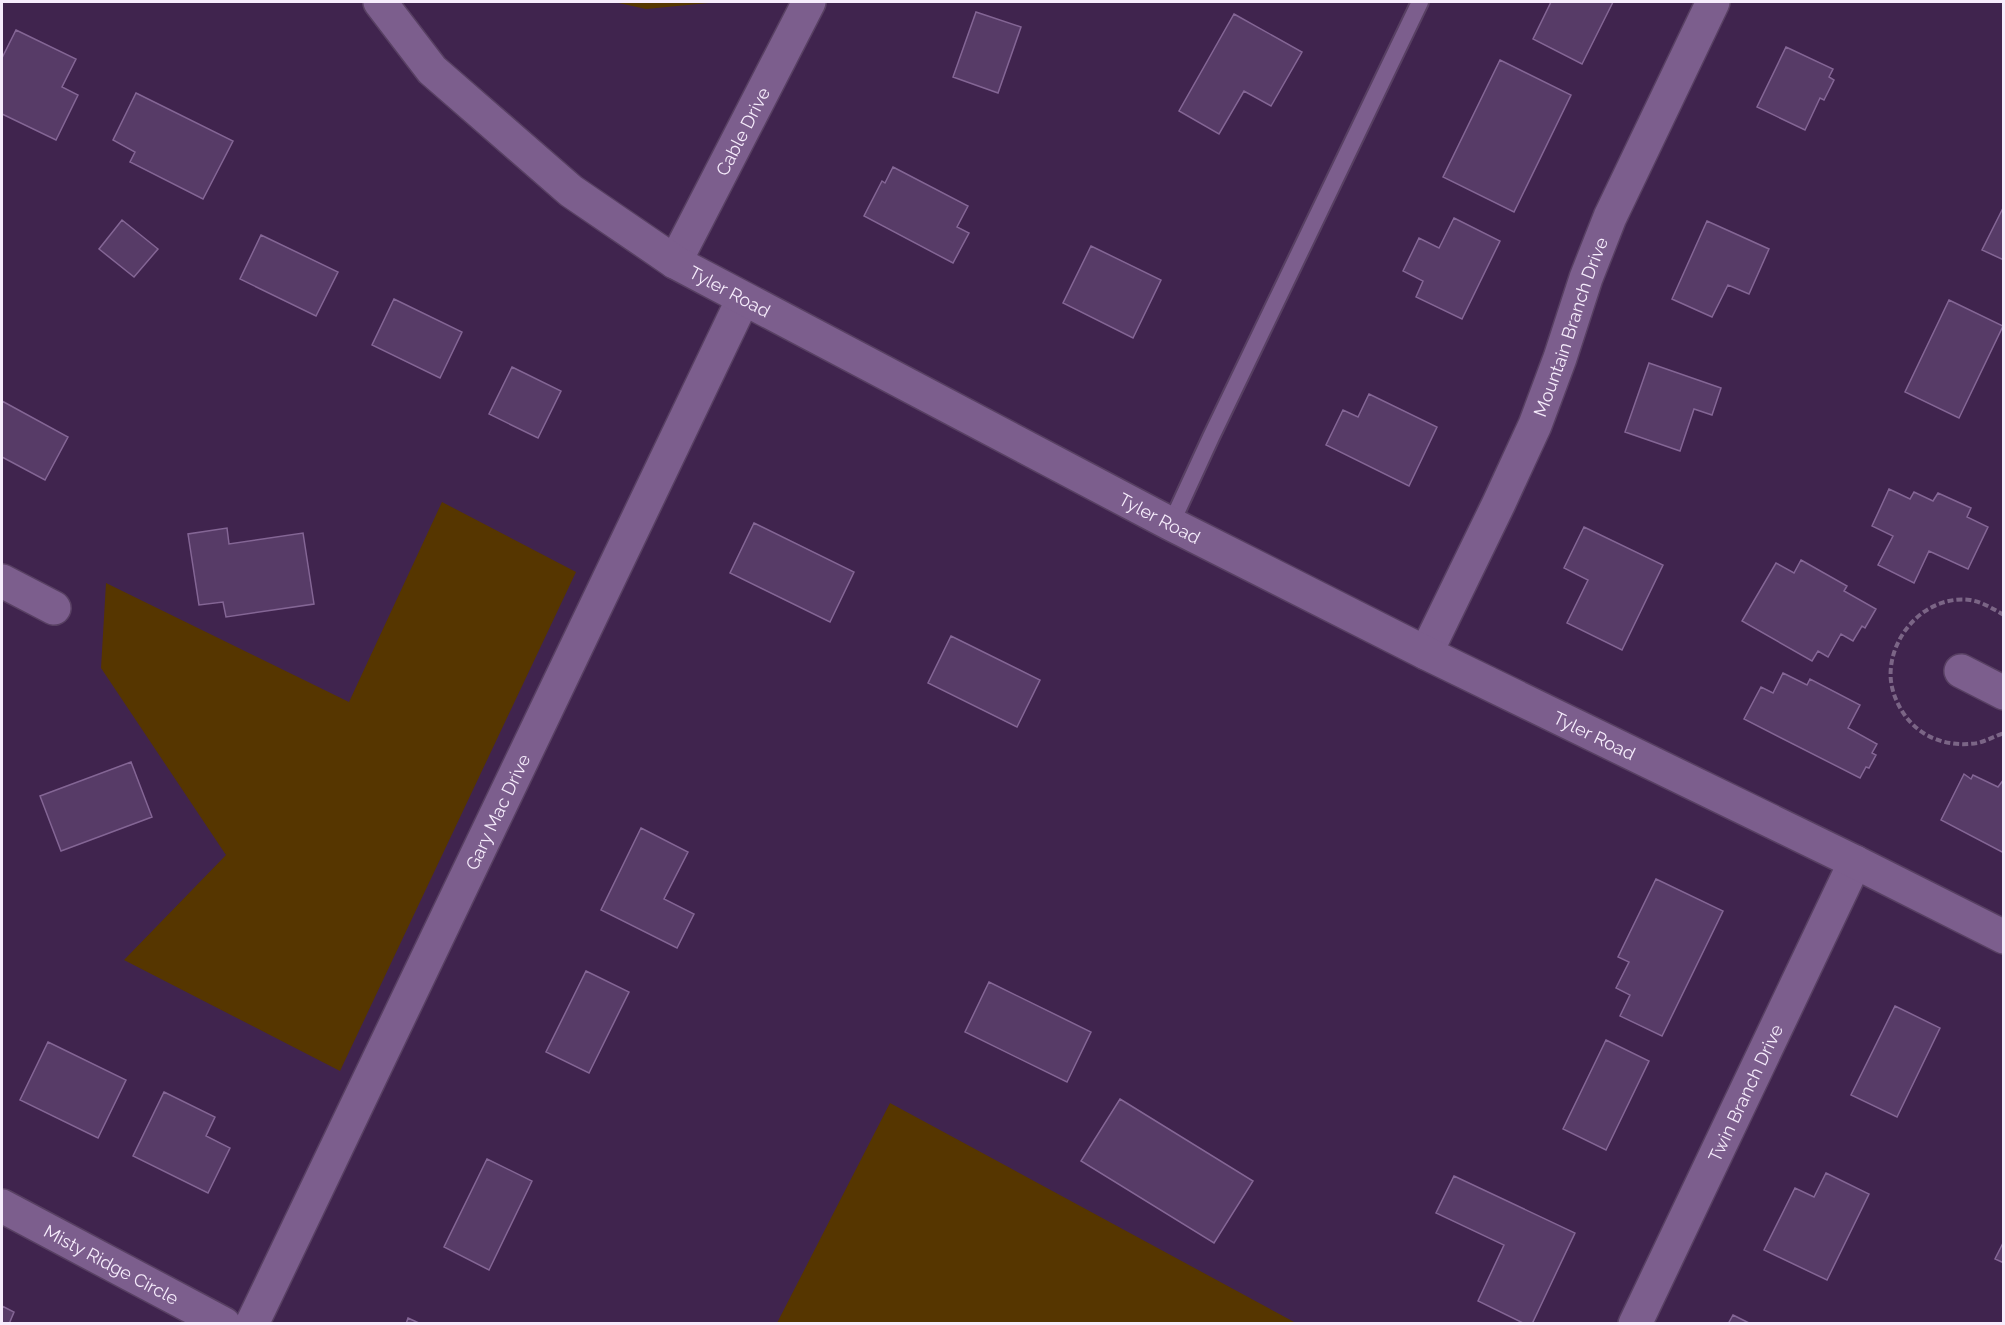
<svg xmlns="http://www.w3.org/2000/svg" width="2005" height="1325" viewBox="0 0 2005 1325" font-family="Raleway,sans-serif">
	<style>
		.green { fill: #563600 }
		.building { fill: #573b67; stroke: #846695; stroke-width: 1.5 }
		.lines { fill: none; stroke-linecap: round; stroke-linejoin: round }
		.service-casing { stroke: #584063; stroke-width: 20 }
		.minor-casing { stroke: #584063; stroke-width: 36 }
		.tertiary-casing { stroke: #584063; stroke-width: 36 }
		.path { stroke: #7b6586; stroke-width: 4; stroke-dasharray: 6 3; stroke-linecap: butt }
		.service { stroke: #7c5e8d; stroke-width: 16 }
		.minor { stroke: #7c5e8d; stroke-width: 33 }
		.tertiary { stroke: #7c5e8d; stroke-width: 33 }
		.labels { text-anchor: middle; dominant-baseline: central; stroke-width: 4.5; stroke-linejoin: round; paint-order: stroke }
		.street-label { font-size: 18px; fill: #f6ecfc; stroke: #40244e }
	</style>
	<rect width="100%" height="100%" fill="#40244e"/>
	<path class="green" d="M614,2H719L646,9Z
		M442,502L576,572L340,1071L124,960L226,855L101,668L106,583L349,702Z
		M890,1103L1296,1323H777Z"/>
	<path class="building" d="M1551,2H1613L1582,64L1533,39Z
		M976,12L1021,27L998,93L953,77Z
		M1234,14L1302,52L1271,106L1244,91L1219,134L1179,111Z
		M16,30L76,59L62,87L78,95L56,140L2,114V58Z
		M1786,47L1833,69L1829,77L1834,80L1824,100L1820,98L1805,130L1757,107Z
		M1500,60L1571,95L1514,212L1443,177Z
		M136,93L233,141L203,199L130,162L135,152L113,140Z
		M893,167L968,206L957,227L969,233L953,263L864,216L882,181L885,183Z
		M2004,206V260L1982,250Z
		M1454,218L1500,241L1462,319L1416,297L1423,281L1403,271L1419,238L1439,248Z
		M122,220L158,249L134,277L99,249Z
		M1707,221L1769,249L1749,294L1728,285L1712,317L1672,299Z
		M261,235L338,272L316,316L240,279Z
		M1091,246L1161,280L1133,338L1063,303Z
		M394,299L462,332L440,378L372,345Z
		M1949,300L2003,326L1959,418L1905,392Z
		M1649,363L1721,388L1712,415L1694,409L1680,451L1625,432Z
		M512,367L561,391L538,438L489,414Z
		M1369,394L1437,427L1409,486L1326,445L1343,410L1358,417Z
		M2,401L68,437L45,480L2,457Z
		M1889,489L1910,499L1914,492L1933,501L1938,493L1971,508L1967,517L1988,527L1968,569L1929,551L1914,583L1878,565L1893,536L1872,526Z
		M754,523L854,572L830,622L730,573Z
		M1584,527L1663,565L1622,650L1567,623L1588,580L1564,568Z
		M227,528L229,544L303,533L314,604L226,617L223,602L199,605L188,534Z
		M1801,560L1847,586L1844,591L1876,609L1865,628L1862,626L1853,641L1841,634L1828,657L1818,651L1812,661L1742,621L1776,563L1794,573Z
		M951,636L1040,680L1017,727L928,683Z
		M1783,673L1807,685L1810,679L1860,705L1848,728L1877,744L1872,753L1876,755L1869,768L1866,767L1860,778L1744,719L1761,687L1773,693Z
		M131,762L152,817L61,851L40,796Z
		M1964,774L1971,779L1973,775L1998,787L2004,779V853L1941,820Z
		M641,828L688,852L664,899L694,914L677,948L601,910Z
		M1656,879L1723,911L1662,1036L1620,1016L1630,995L1616,988L1629,962L1618,957Z
		M586,971L629,992L589,1073L546,1052Z
		M989,982L1091,1032L1067,1082L965,1032Z
		M1895,1006L1940,1028L1897,1117L1851,1095Z
		M1606,1040L1649,1061L1606,1150L1563,1129Z
		M48,1042L126,1080L98,1138L20,1100Z
		M164,1092L215,1117L206,1136L230,1148L208,1193L133,1156Z
		M1120,1099L1253,1181L1214,1243L1081,1161Z
		M487,1159L532,1181L489,1270L444,1247Z
		M1826,1173L1869,1194L1827,1280L1764,1250L1795,1188L1814,1197Z
		M1454,1176L1575,1233L1532,1324H1525L1478,1301L1504,1245L1436,1213Z
		M2004,1241V1263L1995,1259Z
		M2,1306L14,1312L9,1324H2Z
		M1733,1315L1751,1324H1728Z
		M408,1318L421,1324H406Z"/>
	<g class="lines">
		<defs>
			<path id="service" d="M1171,524L1211,437L1420,2"/>
			<g id="minor">
				<path id="s1" d="M675,262L809,2"/>
				<path d="M2,581L54,608"/>
				<path id="s2" d="M1426,653L1499,503L1535,425L1560,358L1586,278L1610,217L1713,2"/>
				<path d="M1961,671L2004,693"/>
				<path id="s3" d="M2,1206L224,1324"/>
				<path id="s4" d="M252,1324L743,299"/>
				<path id="s5" d="M1635,1324L1855,862"/>
			</g>
			<g id="tertiary">
				<path id="s6" d="M380,2L432,70L571,191L675,262L1171,524L1426,653L1855,862L2004,937"/>
			</g>
		</defs>
		<use href="#service" class="service-casing"/>
		<use href="#minor" class="minor-casing"/>
		<use href="#tertiary" class="tertiary-casing"/>
		<path class="path" d="M2004,615C1993,609 1983,602 1970,600C1930,595 1895,629 1891,667C1889,683 1894,698 1902,711C1918,737 1947,748 1978,743C1986,741 1995,736 2004,733"/>
		<use href="#service" class="service"/>
		<use href="#minor" class="minor"/>
		<use href="#tertiary" class="tertiary"/>
	</g>
	<g class="labels">
		<g class="street-label">
			<text stroke="none"><textPath href="#s1" startOffset="147">Cable Drive</textPath></text>
			<text stroke="none"><textPath href="#s6" startOffset="458">Tyler Road</textPath></text>
			<text stroke="none"><textPath href="#s2" startOffset="357">Mountain Branch Drive</textPath></text>
			<text stroke="none"><textPath href="#s6" startOffset="944">Tyler Road</textPath></text>
			<text stroke="none"><textPath href="#s6" startOffset="1430">Tyler Road</textPath></text>
			<text stroke="none"><textPath href="#s4" startOffset="568">Gary Mac Drive</textPath></text>
			<text stroke="none"><textPath href="#s5" startOffset="256">Twin Branch Drive</textPath></text>
			<text stroke="none"><textPath href="#s3" startOffset="124">Misty Ridge Circle</textPath></text>
		</g>
	</g>
	<rect width="2005" height="1325" fill="none" stroke="#f6ecfc" stroke-width="6"/>
</svg>
